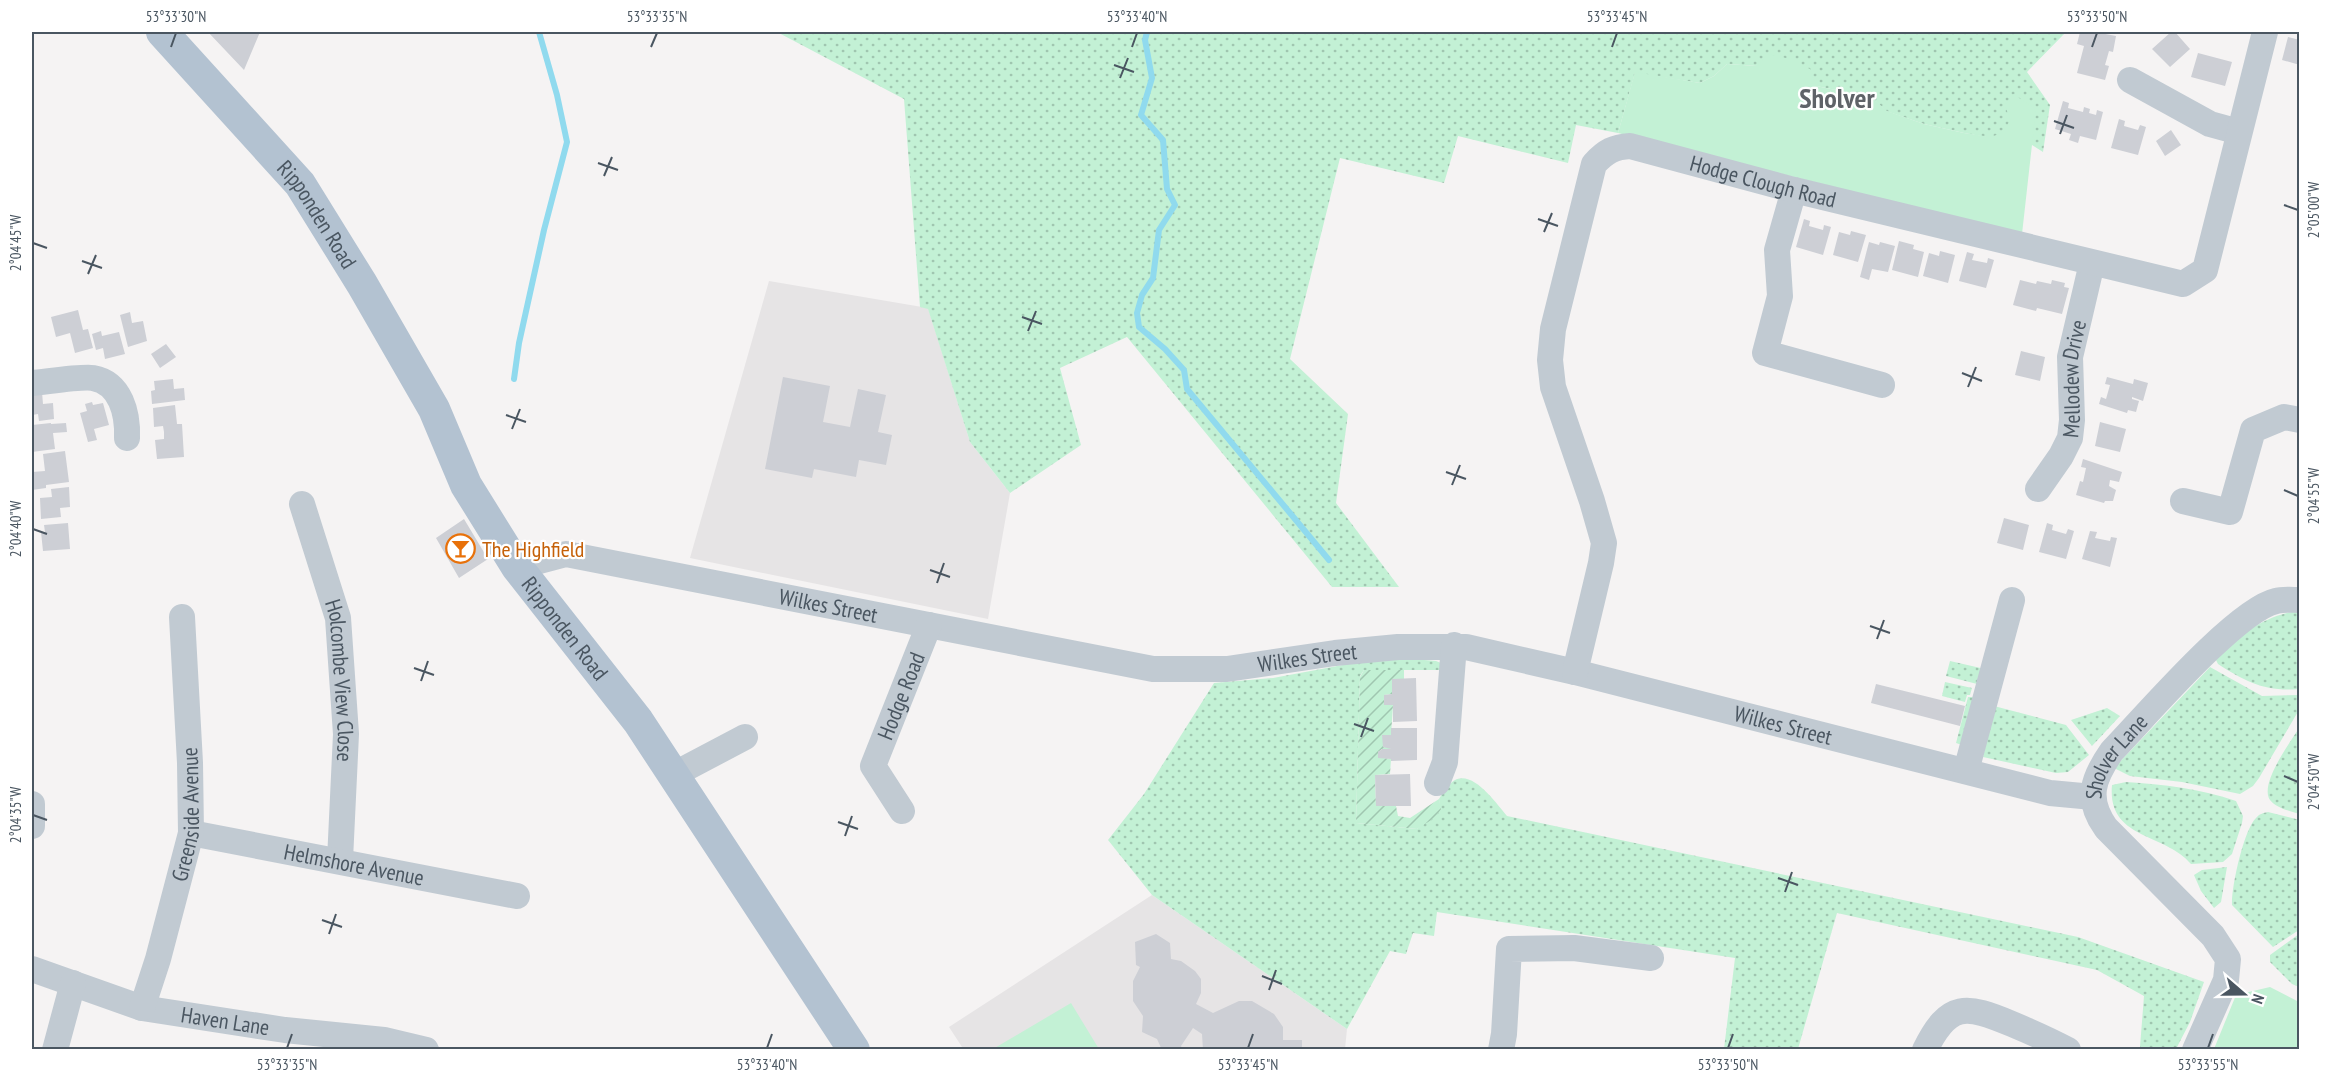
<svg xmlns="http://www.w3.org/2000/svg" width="2331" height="1081" viewBox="0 0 2331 1081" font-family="'PT Sans Narrow',sans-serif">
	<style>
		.education { fill: #e6e4e5 }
		.grass { fill: url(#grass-dots) }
		.park { fill: #c3f1d5 }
		.garden { fill: url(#garden-furrows) }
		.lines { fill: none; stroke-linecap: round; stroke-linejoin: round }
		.stream { stroke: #90daee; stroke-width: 6 }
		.building { fill: #cdcfd5 }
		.minor { stroke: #c1cad2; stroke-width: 26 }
		.major { stroke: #b3c2d1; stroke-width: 32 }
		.ticks { fill: none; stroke: #4a5661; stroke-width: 2 }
		.labels { text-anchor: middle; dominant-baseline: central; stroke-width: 4.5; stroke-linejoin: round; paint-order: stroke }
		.street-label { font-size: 22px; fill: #4a5661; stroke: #fff }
		.food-label { font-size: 22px; fill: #c56008; stroke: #fff; text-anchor: start }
		.district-label { font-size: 28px; font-weight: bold; fill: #5f6368; stroke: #fff }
		.neatline { fill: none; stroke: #4a5661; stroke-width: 2 }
		.ticks-label { font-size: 15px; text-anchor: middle; fill: #4a5661 }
	</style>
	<defs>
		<pattern id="grass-dots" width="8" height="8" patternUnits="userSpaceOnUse" patternTransform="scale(1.5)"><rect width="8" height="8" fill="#c3f1d5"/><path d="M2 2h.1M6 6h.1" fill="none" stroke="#a0c6b0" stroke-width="1.8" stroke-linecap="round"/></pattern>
		<pattern id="garden-furrows" width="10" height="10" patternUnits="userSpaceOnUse" patternTransform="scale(1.5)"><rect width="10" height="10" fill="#c3f1d5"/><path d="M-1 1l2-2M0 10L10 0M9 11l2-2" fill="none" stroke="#a0c6b0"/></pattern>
	</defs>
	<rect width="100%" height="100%" fill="#f5f3f3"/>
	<path class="education" d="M769,281L928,308L970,442L1010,493L988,619L690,558Z
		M1152,895L1347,1029L1345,1049L964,1050L949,1027Z"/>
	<path class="grass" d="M777,32H2066L2027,72L2050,105L2043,152L2032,145L1964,133L1924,124L1886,111L1871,97L1816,86L1757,66L1727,64L1714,76L1700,83L1635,73L1618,133L1576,125L1568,163L1458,136L1444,183L1340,158L1290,359L1348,414L1336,503L1399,587H1332L1127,337L1060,368L1081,445L1010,493L970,442L928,309L920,307L904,99Z
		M2292,612H2299V689C2266,692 2246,682 2218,664L2216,660C2238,637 2260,618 2292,612Z
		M1401,658L1436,661L1441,663V670H1364L1360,676L1356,823L1417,829L1440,809L1439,799C1442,794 1446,787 1451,783C1470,765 1496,803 1507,816L2078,937L2204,982L2190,1022L2176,1049H2145L2140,1047L2144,996L2097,970L1837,913L1798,1049H1724L1735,958L1437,912L1434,936L1413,933L1406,954L1390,951L1347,1029L1152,895L1108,840L1144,794L1214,683L1273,678L1348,664Z
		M1950,661L1985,669L1981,685L1946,676Z
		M2210,667L2262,696L2299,695V710L2259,778L2253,786L2240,794L2182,782L2130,776L2114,768Z
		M1945,682L1972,688L1970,695H1967L1965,702L1942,696Z
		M1968,697H1974L1962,745L1956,743Z
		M1994,706L2066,725L2089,755L2068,772L2056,773L1983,757Z
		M2107,708L2120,716L2092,746L2071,720Z
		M2299,728V814C2290,811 2276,808 2270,800C2259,784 2290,743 2299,728Z
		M2126,782C2163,784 2201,789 2236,801L2243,816L2242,823L2232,854L2223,862L2191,864C2164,832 2107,840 2112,785Z
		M2268,812L2300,820L2299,930L2273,947L2232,905C2231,888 2244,829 2256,818C2259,814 2263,813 2268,812Z
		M2227,867L2221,902L2214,908L2201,891L2194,875L2202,870Z
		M2299,934V987L2292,984L2270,962V955Z"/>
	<path class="park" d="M1768,54L1790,59L1810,69L1816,86L1871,97L1887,111L1924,124L1964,133L1991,137L2004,132L2010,120L2005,105L2013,94L2036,109L2022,234L1618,133L1635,72L1700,83L1714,76L1727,64L1757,66Z
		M2270,987L2299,1002V1049H2214L2236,995Z
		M1071,1003L1099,1049H993Z"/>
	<path class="garden" d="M1364,670H1404V679L1392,680V694L1384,695V705H1393L1391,735L1382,736L1391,749H1382L1378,752V757L1391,759L1390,774L1375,775L1376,806H1396L1398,816L1410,818L1439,799L1441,809L1436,817L1417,829L1356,823L1360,677Z"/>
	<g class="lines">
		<path class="stream" d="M1147,32L1145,40L1152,78L1141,115L1163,140L1167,189L1175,205L1159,230L1153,278L1142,295L1137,313L1139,327L1165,349L1184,370L1187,389L1329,560
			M514,379L519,343L544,230L567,142L557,95L539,32"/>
	</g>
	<path class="building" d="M208,32H260L244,70Z
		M2080,32H2095L2116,36L2113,52L2109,51L2105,65L2109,66L2105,80L2077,73L2084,46L2077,44Z
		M2171,32H2175L2190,49L2170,67L2152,49Z
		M2288,37L2300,40V65L2282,60Z
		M2198,53L2232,62L2225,86L2191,77Z
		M2063,101L2069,103L2068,108L2083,112L2084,107L2090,109L2089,113L2096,115L2097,110L2103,112L2096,140L2080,136L2078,143L2069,140L2071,134L2055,129Z
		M2119,119L2125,121L2124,126L2138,130L2140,125L2146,127L2138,155L2111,148Z
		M2171,130L2181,145L2165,156L2156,141Z
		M1804,219L1810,221L1809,226L1823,230L1824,225L1831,227L1823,255L1796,247Z
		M1851,231L1866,235L1858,262L1833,255L1839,232L1850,235Z
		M1899,241L1914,245L1913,249L1924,252L1918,277L1892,270Z
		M1869,242L1879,245L1880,242L1895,246L1888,272L1872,269L1869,280L1860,277Z
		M1940,251L1955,255L1948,283L1923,276L1929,253L1939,256Z
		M1967,252L1974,254L1972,260L1987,263L1988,258L1994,260L1986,288L1959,281Z
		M2020,280L2036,284L2037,281L2051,284L2052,280L2065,283L2064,287L2069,288L2062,314L2037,308L2036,311L2013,305Z
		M78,310L83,330L88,329L93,348L75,353L70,333L56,337L51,317Z
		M130,312L132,323L143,321L147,341L128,347L120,315Z
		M101,331L102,336L119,332L125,354L105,359L103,348L96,350L92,334Z
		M166,344L176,357L160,368L151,354Z
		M2021,351L2045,357L2040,381L2015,375Z
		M783,377L830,386L823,422L850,427L858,389L886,395L878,432L892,435L886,465L859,460L856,477L814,469L812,478L765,469Z
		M2107,377L2133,384L2134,379L2148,383L2143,401L2132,397V399L2139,401L2136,412L2128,410L2127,413L2099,404L2101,397L2106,399L2110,385L2105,384Z
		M173,379L174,389L184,388L185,400L152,404L151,391L155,390L154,381Z
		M42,392L43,404L53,403L54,419L39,421L38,414L32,415V393Z
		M92,402L93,405L103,403L109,425L94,429L97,440L88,442L80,413L87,411L85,404Z
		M175,405L177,424H182L184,457L157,459L155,440L164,439V432L163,426L154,427L153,408Z
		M2100,422L2126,429L2120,452L2095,446Z
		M51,423V424L66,423L67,432L53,433L55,449L32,452V425Z
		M65,451L69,482L46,485V488L32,490V472L45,471L43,454Z
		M2083,459L2122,472L2119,482L2110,480L2109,486L2116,490L2113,501H2105L2104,503L2076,495L2080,481L2083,482L2086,468L2081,467Z
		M69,487L70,507L60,508L61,517L41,519L40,498L52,497L51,489Z
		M2004,518L2029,525L2023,550L1997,543Z
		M464,519L488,559L459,578L436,538Z
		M68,523L70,549L43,551L41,532H45L44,525Z
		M2047,523L2053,525L2052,530L2066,534L2068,529L2074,531L2066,559L2039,552Z
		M2090,531L2097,532L2095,538L2110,541L2111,537L2117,538L2110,567L2082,559Z
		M1416,678L1417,721L1393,722V705H1384V695L1392,694V679Z
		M1876,684L1965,706L1960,726L1871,703Z
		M1391,728H1417V760L1391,761V759L1378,758V752L1382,749H1391L1383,747L1382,735H1391Z
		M1410,774L1411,806H1376L1375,775Z
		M1156,934L1170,943L1171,959L1181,961L1195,971L1201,979V993L1196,1004L1213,1013L1239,1001H1252L1274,1014L1283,1027V1040H1302V1050H1203L1202,1034L1193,1028L1181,1046L1183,1050H1162L1157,1039L1142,1032L1143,1016L1133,1001V981L1140,967L1136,965L1135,942Z"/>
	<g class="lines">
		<g class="minor">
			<path d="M2130,80L2210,124L2239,132"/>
			<path d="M1794,190L1777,250L1780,296L1765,353L1882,385"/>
			<path d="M32,383C45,382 82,376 93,378C121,383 128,414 127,438"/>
			<path id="s1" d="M2038,489L2061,456L2070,438L2072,420L2070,357L2092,263"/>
			<path d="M2183,501L2230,512L2253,430L2284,417L2300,420"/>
			<path id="s2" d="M302,504L338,618L346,734L340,860"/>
			<path id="s3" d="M517,567L566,554L1153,669H1227L1335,653L1398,647H1466L1575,672L2050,793L2093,797"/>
			<path id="s4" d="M1575,672L1601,563L1604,543L1592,501L1553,387L1550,360L1553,329L1594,164C1606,151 1614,147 1630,146L1794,190L2183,284L2205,270L2265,32"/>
			<path d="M1966,771L2012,600"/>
			<path d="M673,775L745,737"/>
			<path d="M1437,783L1445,762L1454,645"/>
			<path d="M32,804V826"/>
			<path id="s5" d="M902,811L873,766L929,625"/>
			<path id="s6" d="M191,833L517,896"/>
			<path id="s7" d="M32,969L142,1008L285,1030L384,1040L426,1050"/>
			<path id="s8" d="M142,1008L158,959L191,833L190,763L182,617"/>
			<path d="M55,1050L73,983"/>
			<path d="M1501,1050L1504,1034L1509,949L1574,948L1651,958"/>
			<path d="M1925,1050C1949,1001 1966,1005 2012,1024C2031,1032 2049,1040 2068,1050"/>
			<path id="s9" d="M2195,1050L2226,980L2228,959L2213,936L2106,828C2085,799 2093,778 2112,751C2144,718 2236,610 2276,601C2283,599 2292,600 2300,600"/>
		</g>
		<path class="major" id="s10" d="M162,32L300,184L362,284L434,409L466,485L517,567L638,721L854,1050"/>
	</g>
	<path class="ticks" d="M171,47L176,33M651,47L657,33M1132,47L1137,33M1612,47L1617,33M2092,47L2097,33M1114,65L1134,72M1120,78L1128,58M2054,121L2074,128M2060,134L2067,115M598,163L618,170M604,176L612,157M2284,205L2298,210M1538,219L1558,226M1544,232L1552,213M33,243L47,248M82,261L102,268M88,274L96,255M1022,317L1042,324M1028,331L1036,311M1962,373L1982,381M1968,387L1976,367M506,415L526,422M512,429L520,409M1446,472L1466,479M1452,485L1460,465M2284,490L2298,496M33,529L47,534M930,570L950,577M937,583L944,563M1870,626L1890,633M1877,639L1884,620M414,668L434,675M421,681L428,661M1354,724L1374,731M1361,737L1368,718M2284,776L2298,782M33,815L47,820M838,822L858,829M845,836L852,816M1778,878L1798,885M1785,892L1792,872M322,920L342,927M329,934L336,914M1262,976L1282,984M1269,990L1276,970M287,1048L292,1034M767,1048L772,1034M1248,1048L1253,1034M1728,1048L1733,1034M2208,1048L2213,1034"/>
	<defs>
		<symbol id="bar-ring" viewBox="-11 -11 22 22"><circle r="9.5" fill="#fff" stroke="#e8710a" stroke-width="1.5"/><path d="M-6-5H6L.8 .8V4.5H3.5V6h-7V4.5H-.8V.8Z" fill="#e8710a"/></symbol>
	</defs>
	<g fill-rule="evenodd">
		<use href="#bar-ring" x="444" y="532" width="33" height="33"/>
	</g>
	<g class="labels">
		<g class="street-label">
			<text stroke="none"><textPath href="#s4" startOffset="704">Hodge Clough Road</textPath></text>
			<text stroke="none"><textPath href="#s10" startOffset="240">Ripponden Road</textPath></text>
			<text stroke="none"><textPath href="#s1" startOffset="120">Mellodew Drive</textPath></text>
			<text stroke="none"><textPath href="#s3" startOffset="318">Wilkes Street</textPath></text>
			<text stroke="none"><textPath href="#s10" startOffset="724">Ripponden Road</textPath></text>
			<text stroke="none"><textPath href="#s3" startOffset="804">Wilkes Street</textPath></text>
			<text stroke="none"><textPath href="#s2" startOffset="182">Holcombe View Close</textPath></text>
			<text stroke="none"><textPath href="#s5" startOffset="129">Hodge Road</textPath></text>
			<text stroke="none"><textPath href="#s3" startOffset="1290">Wilkes Street</textPath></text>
			<text stroke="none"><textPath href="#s9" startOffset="358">Sholver Lane</textPath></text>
			<text stroke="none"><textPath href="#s8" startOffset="200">Greenside Avenue</textPath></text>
			<text stroke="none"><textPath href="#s6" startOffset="166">Helmshore Avenue</textPath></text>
			<text stroke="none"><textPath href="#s7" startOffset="201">Haven Lane</textPath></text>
		</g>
		<g class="food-label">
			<text x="482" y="549">The Highfield</text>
		</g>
		<g class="district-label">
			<text x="1837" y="97">Sholver</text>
		</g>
	</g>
	<rect width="2331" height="1081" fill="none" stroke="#ffffff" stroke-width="66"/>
	<g transform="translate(2244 994) rotate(110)" stroke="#ffffff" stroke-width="4.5" paint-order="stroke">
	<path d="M0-4.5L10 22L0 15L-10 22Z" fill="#4a5661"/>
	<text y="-9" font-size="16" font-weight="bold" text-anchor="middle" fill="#4a5661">N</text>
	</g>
	<rect x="33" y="33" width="2265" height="1015" class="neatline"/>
	<g class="ticks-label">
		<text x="176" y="22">53°33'30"N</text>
		<text x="657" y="22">53°33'35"N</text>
		<text x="1137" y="22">53°33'40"N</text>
		<text x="1617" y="22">53°33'45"N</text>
		<text x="2097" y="22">53°33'50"N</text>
		<text transform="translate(2314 210) rotate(-90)" y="5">2°05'00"W</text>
		<text transform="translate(16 243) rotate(-90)" y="5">2°04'45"W</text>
		<text transform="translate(2314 496) rotate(-90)" y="5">2°04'55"W</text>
		<text transform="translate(16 529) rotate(-90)" y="5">2°04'40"W</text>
		<text transform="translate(2314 782) rotate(-90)" y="5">2°04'50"W</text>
		<text transform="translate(16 815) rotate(-90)" y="5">2°04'35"W</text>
		<text x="287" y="1070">53°33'35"N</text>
		<text x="767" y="1070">53°33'40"N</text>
		<text x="1248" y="1070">53°33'45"N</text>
		<text x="1728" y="1070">53°33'50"N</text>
		<text x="2208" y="1070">53°33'55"N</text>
	</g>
</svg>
